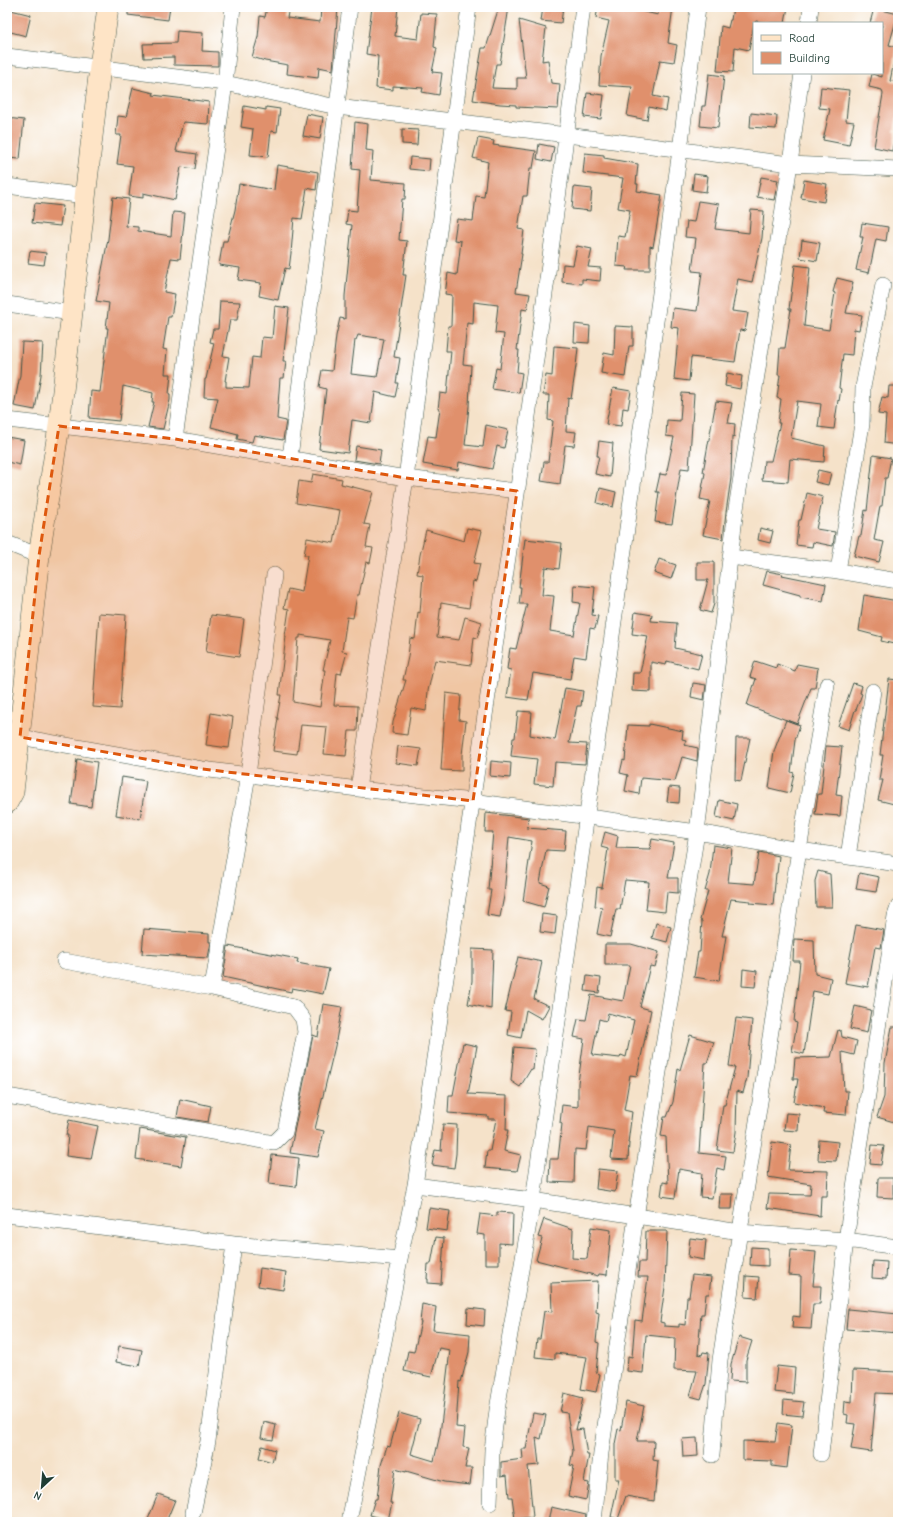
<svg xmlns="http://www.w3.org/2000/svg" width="905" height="1529" viewBox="0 0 905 1529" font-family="'Comic Neue',sans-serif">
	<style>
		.building { fill: #e0906c; fill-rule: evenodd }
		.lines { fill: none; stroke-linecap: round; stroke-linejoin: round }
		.street-casing { stroke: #3f564a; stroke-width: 16 }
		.secondary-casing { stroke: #3f564a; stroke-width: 22 }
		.street { stroke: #fff; stroke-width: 15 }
		.secondary { stroke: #fee4c6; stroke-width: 21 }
		.marked { fill: #de580e; fill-opacity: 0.2; stroke: #de580e; stroke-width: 3; stroke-dasharray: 8 5; stroke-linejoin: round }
	</style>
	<rect width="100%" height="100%" fill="#fff"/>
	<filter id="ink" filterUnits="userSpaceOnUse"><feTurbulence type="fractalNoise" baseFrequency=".025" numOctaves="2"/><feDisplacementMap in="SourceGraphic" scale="8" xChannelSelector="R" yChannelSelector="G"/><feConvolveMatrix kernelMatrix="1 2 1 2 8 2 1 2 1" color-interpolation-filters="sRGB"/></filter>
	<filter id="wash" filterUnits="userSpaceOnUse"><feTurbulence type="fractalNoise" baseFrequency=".012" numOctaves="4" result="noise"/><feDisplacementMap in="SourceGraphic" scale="16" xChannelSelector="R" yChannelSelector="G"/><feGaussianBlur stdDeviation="0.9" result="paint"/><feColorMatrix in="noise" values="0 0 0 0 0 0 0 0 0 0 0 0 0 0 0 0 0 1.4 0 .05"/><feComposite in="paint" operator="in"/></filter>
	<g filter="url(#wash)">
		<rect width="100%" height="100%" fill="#f5e2c9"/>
		<g id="blocks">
			<path class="building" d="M128,7H170L168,20L128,15Z
				M267,7H289L287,18L320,22L321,7H338L333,70L319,67L318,78L287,74L288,65L265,61L252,57L258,37L260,16L265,17Z
				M372,7H398L395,36L418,39L421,13L437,14L434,47L437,48L432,72L442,73L439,95L422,92L423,88L393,86V90L376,88L378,56L366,54Z
				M499,7H509L500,64H496L492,88L517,89V78H526L519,20L546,28L542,61L548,60L551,83L560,84L558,109L516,107V105L500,104L473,100L482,48H486Z
				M543,7H563L561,23L541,21Z
				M598,7H622L658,15V7H673L668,43L677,45L674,62L660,60L653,96L668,99L666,111L649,107L647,120L627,116L632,87L599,85L601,56L609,21L596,18Z
				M733,7H788L785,23H766L756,21L754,23L749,50L735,47L733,72L717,71L721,26L728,28L730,20H731Z
				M874,8L898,14L889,45L897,47L890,81L898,82V111L894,131H896L892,151L874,147L883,94L882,90L869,87L872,74L882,77V23H870Z
				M7,9L31,15L26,36L7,31Z
				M177,31L203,33L202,51L218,52V66L174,65V57L144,58L143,44L176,43Z
				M709,74L724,76L718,128L700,126L702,106H705Z
				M821,87L849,90L846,121L854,122L849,145L823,140L830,109L819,108Z
				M133,88L154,93L153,95L209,102L208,124L183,122L176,151L197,154L195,169L181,167L175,200L143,193V198L129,196L133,166L117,164L121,135H116L118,116L126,117Z
				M587,93L604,95L601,119L584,117Z
				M244,106L266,110V107L280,109L277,132L271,131L268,157L250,155L253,129L241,127Z
				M751,113L777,116L776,129L750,127Z
				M307,114L323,117L320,139L303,136Z
				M7,118L24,120L20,159L7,158Z
				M355,122L368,124L366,150L373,151L371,180L406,183L405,199H402L399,240L407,241L403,275H406L394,357L400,358L396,383H398L395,397L375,392L371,423L352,420L348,453L319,449L326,389L319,387L322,370L332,371L336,336L340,318L345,319V296L352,225L346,224L348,210L357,211L360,170L352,169ZM358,335L384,339L377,377L351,374L355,340H356Z
				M402,129L418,130L417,145L402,144Z
				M478,138L494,141L493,145L536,151L533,168H530L527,196H523L518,229L524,230L521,254H522L516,292L530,294L527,310L522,309L517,350H519L517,372L522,373L519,393L492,389L496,368L500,369L504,334L495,333L498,305L474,302L473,324L467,323L463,364L471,365L469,406L465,445L483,447L486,425L508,430L504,448L497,446L492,469L459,462L458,470L423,464L428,436L436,437L440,409H438L440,393L447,394L451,351H446L448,326H451L452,295L445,294L448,273L457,275L461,241L454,240L457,219L473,221L476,196L484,197L488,162L473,158Z
				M539,144L554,147L551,162L537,159Z
				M585,153L604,155V158L638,164L636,184H638L637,191L662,195L653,247L650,246V270H626L627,267L616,266L618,236L625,237L630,210L618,208L623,178L583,173Z
				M410,157L430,159L429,171L409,169Z
				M277,165L318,172L316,190L307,188L302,219L294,218L291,253L289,269L285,268L278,300L259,296L261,283L238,280L240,268L219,265L223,241H227L235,210L239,184L274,190Z
				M694,174L708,176L706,192L692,190Z
				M761,177L778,180L774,200L757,197Z
				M804,180L827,184L824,202L801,198Z
				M574,187L592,189L590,211L572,209Z
				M113,197L129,199L126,226L138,227V231L171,236L173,212L185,213L180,259L171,258L164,292L175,294L171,317H168L163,349L167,350L165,374H171L169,394H170V400L163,429L148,427L154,402H152L153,393L123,386L119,421L89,418L91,391L100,392L108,328H106L109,303L96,301L108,239Z
				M698,201L719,204L715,229L749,233L751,210L764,211L762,238L752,282L738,279L732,311L748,313L745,331L740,330L735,362L691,357L689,381L674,379L679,328L671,327L673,308L697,311L702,272L692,271L696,238L685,237L687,221L694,222Z
				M35,203L63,206L60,226L32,223Z
				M862,223L888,227L886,241L876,239L869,273L856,270L863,237H860Z
				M802,240L820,243L817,261L800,258Z
				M577,246L592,249L588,267L601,268L600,281L582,279V284L562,282L563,264L573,265Z
				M30,251L46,253L44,265L28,263Z
				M795,265L810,267L804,326L829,330L835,293L833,292L837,278L853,282L846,313L862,315L859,330L854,329L852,355L843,354L839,388L841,389L839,401L838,400L834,429L818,427L821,404L797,401L791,438L825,446L824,462L790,459L788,482L762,480L764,461H771L780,423H778L781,399L777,398L780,375H778L780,348H785L791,309H789Z
				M220,301L240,302L237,320H230L223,356L229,357L225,381H226V387L249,388L252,357L260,358L262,337L272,338L275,306L289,308L283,361H286L284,378H280L277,419L286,421L283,440L254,435L252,442L237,439L238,434L211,427L218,398L204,397L205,379H206L214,343L210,342L213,329H218Z
				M575,324L590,326L589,343L574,342Z
				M615,326L633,327V346H629L625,377L601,373L604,353L614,355Z
				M22,342L43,343L41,375L35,410L14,406L20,375Z
				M554,346L578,348L576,366L571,399L568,398L566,431L576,432L574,446L565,445L560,484L541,481L544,462H548L553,421L548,420L549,395H543L546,375L552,376Z
				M727,373L742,376L740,389L725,386Z
				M889,386H898V445L884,443L886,415L878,414L882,397L888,398Z
				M613,388L631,391L628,409L623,408L621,426L606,424Z
				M682,393L694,394L689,469L681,468L672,524L655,522L659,492H656L660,474L666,475L674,437L666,436L667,420L680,421Z
				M716,401L732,403L728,423L735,424L734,437L732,436L731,478L726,512L723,539L703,535L710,501L700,499L705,473L703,472Z
				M7,437L24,440L20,465L7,462Z
				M599,441L613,443L610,477L595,474L599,456H597Z
				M356,446L381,450L379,464L354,460Z
				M873,455L891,458L887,478H885L882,506H880L874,540L884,542L879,562L854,556L859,536H861L865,510L867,511Z
				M818,470L831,473L828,485L815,482Z
				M313,474L342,479L341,484L373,492L364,524L370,525L366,547L373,548L370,563L366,562L359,595H357L353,618L347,617L342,651L347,652L341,674L337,673L334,705L358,706L357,731H349L346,756L324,754L327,727L301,725L297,754L273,751L278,718H277L281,695H279L286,636H285L289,609L284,608L288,589L302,592L308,555H304L307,538L334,543L340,510L296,503L299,481L311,483ZM300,635L330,640L323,670H325L320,707L293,702L298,638H300Z
				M600,488L616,492L613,507L597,503Z
				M807,493L823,497L816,529L835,532L833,546L813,542L812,547L796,545L799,520H801Z
				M467,528L482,531L474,563L480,564L476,582L473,581L469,608L441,603L437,637L459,640L465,617L482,622L477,638L474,637L471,665L435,660L428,691L426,711L411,708L407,735L392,733L393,722L406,680H403L408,657L410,638L415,639L418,612L420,613L423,575L417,574L420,555L426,530L464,541Z
				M760,528L773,531L770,543L758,540Z
				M525,539L562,543L559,569L545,567L542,595L554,596L550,631L574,635L580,603L573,602L574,585L595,587L592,615L598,616L595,629L590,628L586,658L574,656L570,679L533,673L528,700L507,697L511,670L507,669L510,648L516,649L527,604H519L521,587H519Z
				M659,559L676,565L671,579L654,573Z
				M697,562H714V604L711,613L700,610L708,580H697Z
				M767,571L783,574L782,575L826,584L823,601L800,597V595L763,585Z
				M864,595L898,601V645L881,641L882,637L859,631Z
				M635,612L652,615L651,621L677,623L675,648L702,654L698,669L667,661L666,665L651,662V692L632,691L633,673H640L648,636L632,634Z
				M99,613L126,615L120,709L93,707Z
				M211,615L244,619L239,657L206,652Z
				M755,661L776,668L777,664L795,671L797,664L818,668L815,688H811L797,724L747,705L756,679L750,677Z
				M889,679L898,680V719L896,736H898V786L894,804L878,800L883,780H879L883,755H880Z
				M693,683L706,685L704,700L691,697Z
				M853,683L862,686L860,693L862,694L856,710H855L849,730L838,726Z
				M565,688L583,691L581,706H577L569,743L587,744L585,764L555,762L553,786L534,784L537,759L511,756L513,738H515L518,711L532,712L530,735L555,740Z
				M446,693L461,695L459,720L466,721L462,755V771L441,770Z
				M211,713L233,717L229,748L206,745Z
				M786,720L800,725L795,740L791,772L794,773L790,793L769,788L774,751Z
				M649,724L683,731L682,739L686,740L684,745L698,748L697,761L682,757L675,781L641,778L639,794L625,791L628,775L620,773L623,760L625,761L628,725L649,726Z
				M736,738H750L741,781L735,780Z
				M398,746L421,749L418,766L396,763Z
				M826,746L842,747L836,795L842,796L840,816L815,814L818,794H821Z
				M77,759L97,762L91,807L71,804Z
				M491,761L511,763L510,778L490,776Z
				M122,777L146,781L140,819L116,815Z
				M669,787L680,788L679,803L667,802Z
				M719,800L737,804L734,821L716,817Z
				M486,813L529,818L527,828L566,831L564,851L546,850L540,883L549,886L544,907L523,901L532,841L509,837L504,896L500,917L487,915L491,890H488L493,832H485Z
				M605,832L618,836L616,848L650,849L652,839L674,843L668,878H678V893L667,892L665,912L646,910L649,882L625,880L620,909H616L610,937L597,934L602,907L595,906L597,887L602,888L608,849L601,847Z
				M713,845L732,848L728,882L754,884L759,852L779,856L777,873H776L773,905L750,903V901L731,899L722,936H726L719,981L694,977L698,952H700L702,921L700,920L708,891H705L710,874Z
				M818,871L830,874L832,907H816L815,881Z
				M859,873L879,877L876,892L856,889Z
				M542,914L557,916L555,934L540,932Z
				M656,923L671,927L667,942L652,938Z
				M856,925L884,930L881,948L875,947L868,987L845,983Z
				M144,929L209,934V942H211L208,958L142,954Z
				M794,939L814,940L815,974L831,978L828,994L813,991L804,1054L792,1051L797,1023L794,1022L800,961H793Z
				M605,944H631L659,952L655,967L650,966L640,1007L651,1010L637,1076L630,1075L624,1110L632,1112L628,1143H629L628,1160L611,1159L614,1131L589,1127L586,1150L575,1149L574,1183L549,1182L550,1159H558L562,1124L560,1123L562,1105L578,1107V1083L584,1039L574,1037L578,1019L586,1020L591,995L623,1001L630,965H605ZM608,1013L634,1020L626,1057L621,1055L620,1058L592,1055L599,1019L606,1021Z
				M228,946L298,959L297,963L329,969L323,994L292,988L291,992L223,977Z
				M472,949L493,950L491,1009L468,1004L472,981Z
				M518,957L542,962L534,999L549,1006L542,1019L526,1010L521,1038L508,1035L511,1012L505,1011Z
				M743,969L757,971L755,987L742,986Z
				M587,976L601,978L599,993L585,991Z
				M323,1004L342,1007L335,1046L315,1129L324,1131L318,1157L290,1153L313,1035L318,1037Z
				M855,1006L871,1010L867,1033L850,1029Z
				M736,1018L752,1020L747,1078L743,1093L737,1091L736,1132L733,1152L717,1150L723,1105H725L735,1067L729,1066Z
				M892,1027H898V1110L894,1122L877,1117L884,1097L885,1063Z
				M838,1030L841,1031L842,1037L857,1041L854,1055L842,1052L844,1091H848L846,1115L823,1113L824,1108L794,1102L798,1079H793L795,1058L831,1057Z
				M690,1035L714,1042L707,1063H705L699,1153L726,1156L724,1170L717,1168L712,1198L700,1197L702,1173L679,1169L675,1198L661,1196L663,1182L668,1183L666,1137L661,1136L664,1117H667L673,1102L678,1069L680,1070Z
				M463,1043L477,1046L468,1094L507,1096L506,1130H508L504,1151L521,1155L517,1171L485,1168L487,1151H490L496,1119H488V1116L448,1113L449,1095H453Z
				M514,1047L535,1049L533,1070L531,1069L520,1087L511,1081Z
				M180,1099L211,1106L208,1122L177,1117Z
				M786,1113L799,1114L798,1131L784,1130Z
				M69,1120L98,1126L91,1159L66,1156L68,1135H66Z
				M443,1124L457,1125L456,1154L454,1168L432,1165L435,1150L441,1151Z
				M140,1129L186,1137L181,1166L136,1159Z
				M819,1140L838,1142L836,1161L818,1160Z
				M772,1142L791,1145L788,1170L828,1171L827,1196H821L820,1216L767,1208L769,1194L810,1195L811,1184L768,1177Z
				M872,1145L884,1146L881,1165L870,1164Z
				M272,1155L299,1158L296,1187L269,1184Z
				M598,1169L618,1171L615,1192L596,1189Z
				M878,1178H893V1198L877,1197Z
				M720,1194H733L732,1209H719Z
				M429,1208L450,1211L447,1231L426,1228Z
				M497,1212L513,1213L512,1244L499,1243V1264H485V1235L477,1234L480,1214L497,1216Z
				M544,1219L573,1229L572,1258L587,1259L591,1227L611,1230L607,1275L599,1274L598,1276L536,1260L542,1238L538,1237Z
				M646,1231H667L665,1287L660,1322L664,1323V1326L679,1327V1324L685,1325L687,1297H689L692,1275L711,1277L709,1294H706L704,1314H701L698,1354L702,1355L703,1352L709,1353L706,1384L701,1399L690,1396L697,1371L674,1370L675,1338L646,1335L643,1373L627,1371L628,1356L632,1357L635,1320L642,1321L648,1277H638L639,1262H645Z
				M436,1237L444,1238L441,1284L428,1283V1279H427L428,1264H431Z
				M690,1238L706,1240L704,1260L688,1257Z
				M751,1247L768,1248V1266L750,1265Z
				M791,1250L816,1252L813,1286H821L820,1304H813L811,1329L792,1328L793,1316L800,1317L801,1276L789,1275Z
				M873,1261L887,1262L886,1279L872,1278Z
				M260,1268L286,1272L283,1290L258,1286Z
				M746,1276L759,1277L757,1298L745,1297Z
				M598,1281L596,1312L599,1313L596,1342L599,1343L596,1373L600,1374L596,1392L581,1389L587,1357L555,1353V1359L535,1357L537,1339H540L544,1311L552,1312L551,1283Z
				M422,1304L436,1307L433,1330L470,1334L469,1352L461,1382L459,1381L456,1427L465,1428L463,1447L469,1448L465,1468H472L470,1485L444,1482L406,1471V1472L395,1469L390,1503H392L388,1520L370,1515L375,1499H377L381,1465L387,1446L390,1447L399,1413L420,1419L411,1454L434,1461L440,1434L450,1350L439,1348L431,1377L404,1371L408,1351L414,1352L421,1322H420Z
				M468,1308L485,1310L484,1326L467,1324Z
				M848,1309L898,1314V1333L846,1329Z
				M739,1337L752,1341L746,1360V1382L730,1381L731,1364Z
				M119,1346L142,1350L139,1366L116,1362Z
				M777,1366L795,1368L793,1394L774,1392Z
				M853,1370L898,1372V1394L876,1393L871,1452L851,1449L855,1424L847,1423L848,1415L844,1414L845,1401L852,1402Z
				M564,1393L583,1398L576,1430L583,1429L587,1455H589L584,1482L589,1483L586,1500L568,1496L574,1466L570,1465L573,1451L567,1413L560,1412Z
				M784,1400L804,1402L802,1416L783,1414Z
				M626,1402L644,1406L637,1441H654L653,1460L658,1461L654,1501L626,1496L618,1519L611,1517L619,1479H615V1444L618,1429L621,1430Z
				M533,1413L546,1415L541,1439L536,1437L539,1465L528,1466L533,1517L515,1519L512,1497H509L507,1475L501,1476V1462L523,1459L522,1449H526Z
				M264,1422L276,1425L273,1440L261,1438Z
				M778,1423L792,1425L787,1468L772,1466V1461L743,1460V1441L775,1442Z
				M697,1438L698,1456L683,1457L682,1439Z
				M262,1446L275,1450L272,1462L259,1458Z
				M158,1494L175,1500L166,1522H147Z
				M551,1507L586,1515L585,1522H548Z"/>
		</g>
	</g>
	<g filter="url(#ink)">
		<use href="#blocks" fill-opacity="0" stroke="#3f564a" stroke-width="1"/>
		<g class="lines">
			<defs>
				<path id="street" d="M809,23L811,7
					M7,56L225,83L337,107L567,135L790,164L898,169
					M7,186L85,196
					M7,304L72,313
					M7,420L175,439L406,478L517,491
					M175,439L225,83L233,7
					M290,457L350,7
					M7,543L39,556
					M730,557L838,571L898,581
					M838,571L862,424L863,387L883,285
					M20,737L202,769L358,789L473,801L697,832L799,850L898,864
					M358,789L406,478L469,7
					M848,857L873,691
					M212,988L248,775L274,575
					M7,1096L274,1143L285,1132L305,1032L303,1019L294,1007L212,988L64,961
					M415,1185C474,793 533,400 583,7
					M7,1215L234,1244L400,1259L415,1185L533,1200L740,1232L846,1240L898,1247
					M821,1454L846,1240L895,916L898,907
					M712,1455L720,1360L799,850L827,685
					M490,1503L492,1450L497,1410L533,1200L680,150L698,7
					M193,1513L208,1441L234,1244
					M349,1522L400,1259
					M594,1522L601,1453L636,1217L697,832L736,509L790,164L802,73"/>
				<path id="secondary" d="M7,803L13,792L39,556L59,426L100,67L108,7"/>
			</defs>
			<use href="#street" class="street-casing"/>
			<use href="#secondary" class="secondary-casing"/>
			<use href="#street" class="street"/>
			<use href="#secondary" class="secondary"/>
		</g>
	</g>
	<path class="marked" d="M59,426L175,439L406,478L517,491L473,801L202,769L20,737L39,556Z"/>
	<rect width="905" height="1529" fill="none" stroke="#fff" stroke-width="24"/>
	<rect x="753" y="22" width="130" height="52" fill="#ffffff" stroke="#a5b1ae"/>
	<rect x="761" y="35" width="20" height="6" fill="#fee4c6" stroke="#a5b1ae"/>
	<text x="789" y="42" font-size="12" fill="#1f3d34">Road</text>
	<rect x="761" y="52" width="20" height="12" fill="#e0906c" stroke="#a5b1ae"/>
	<text x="789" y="62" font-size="12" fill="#1f3d34">Building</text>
	<g transform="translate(42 1487) rotate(206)" stroke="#ffffff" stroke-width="3" paint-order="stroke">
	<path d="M0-3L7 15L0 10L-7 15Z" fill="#1f3d34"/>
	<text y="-6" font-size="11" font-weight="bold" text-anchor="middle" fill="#1f3d34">N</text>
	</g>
</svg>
